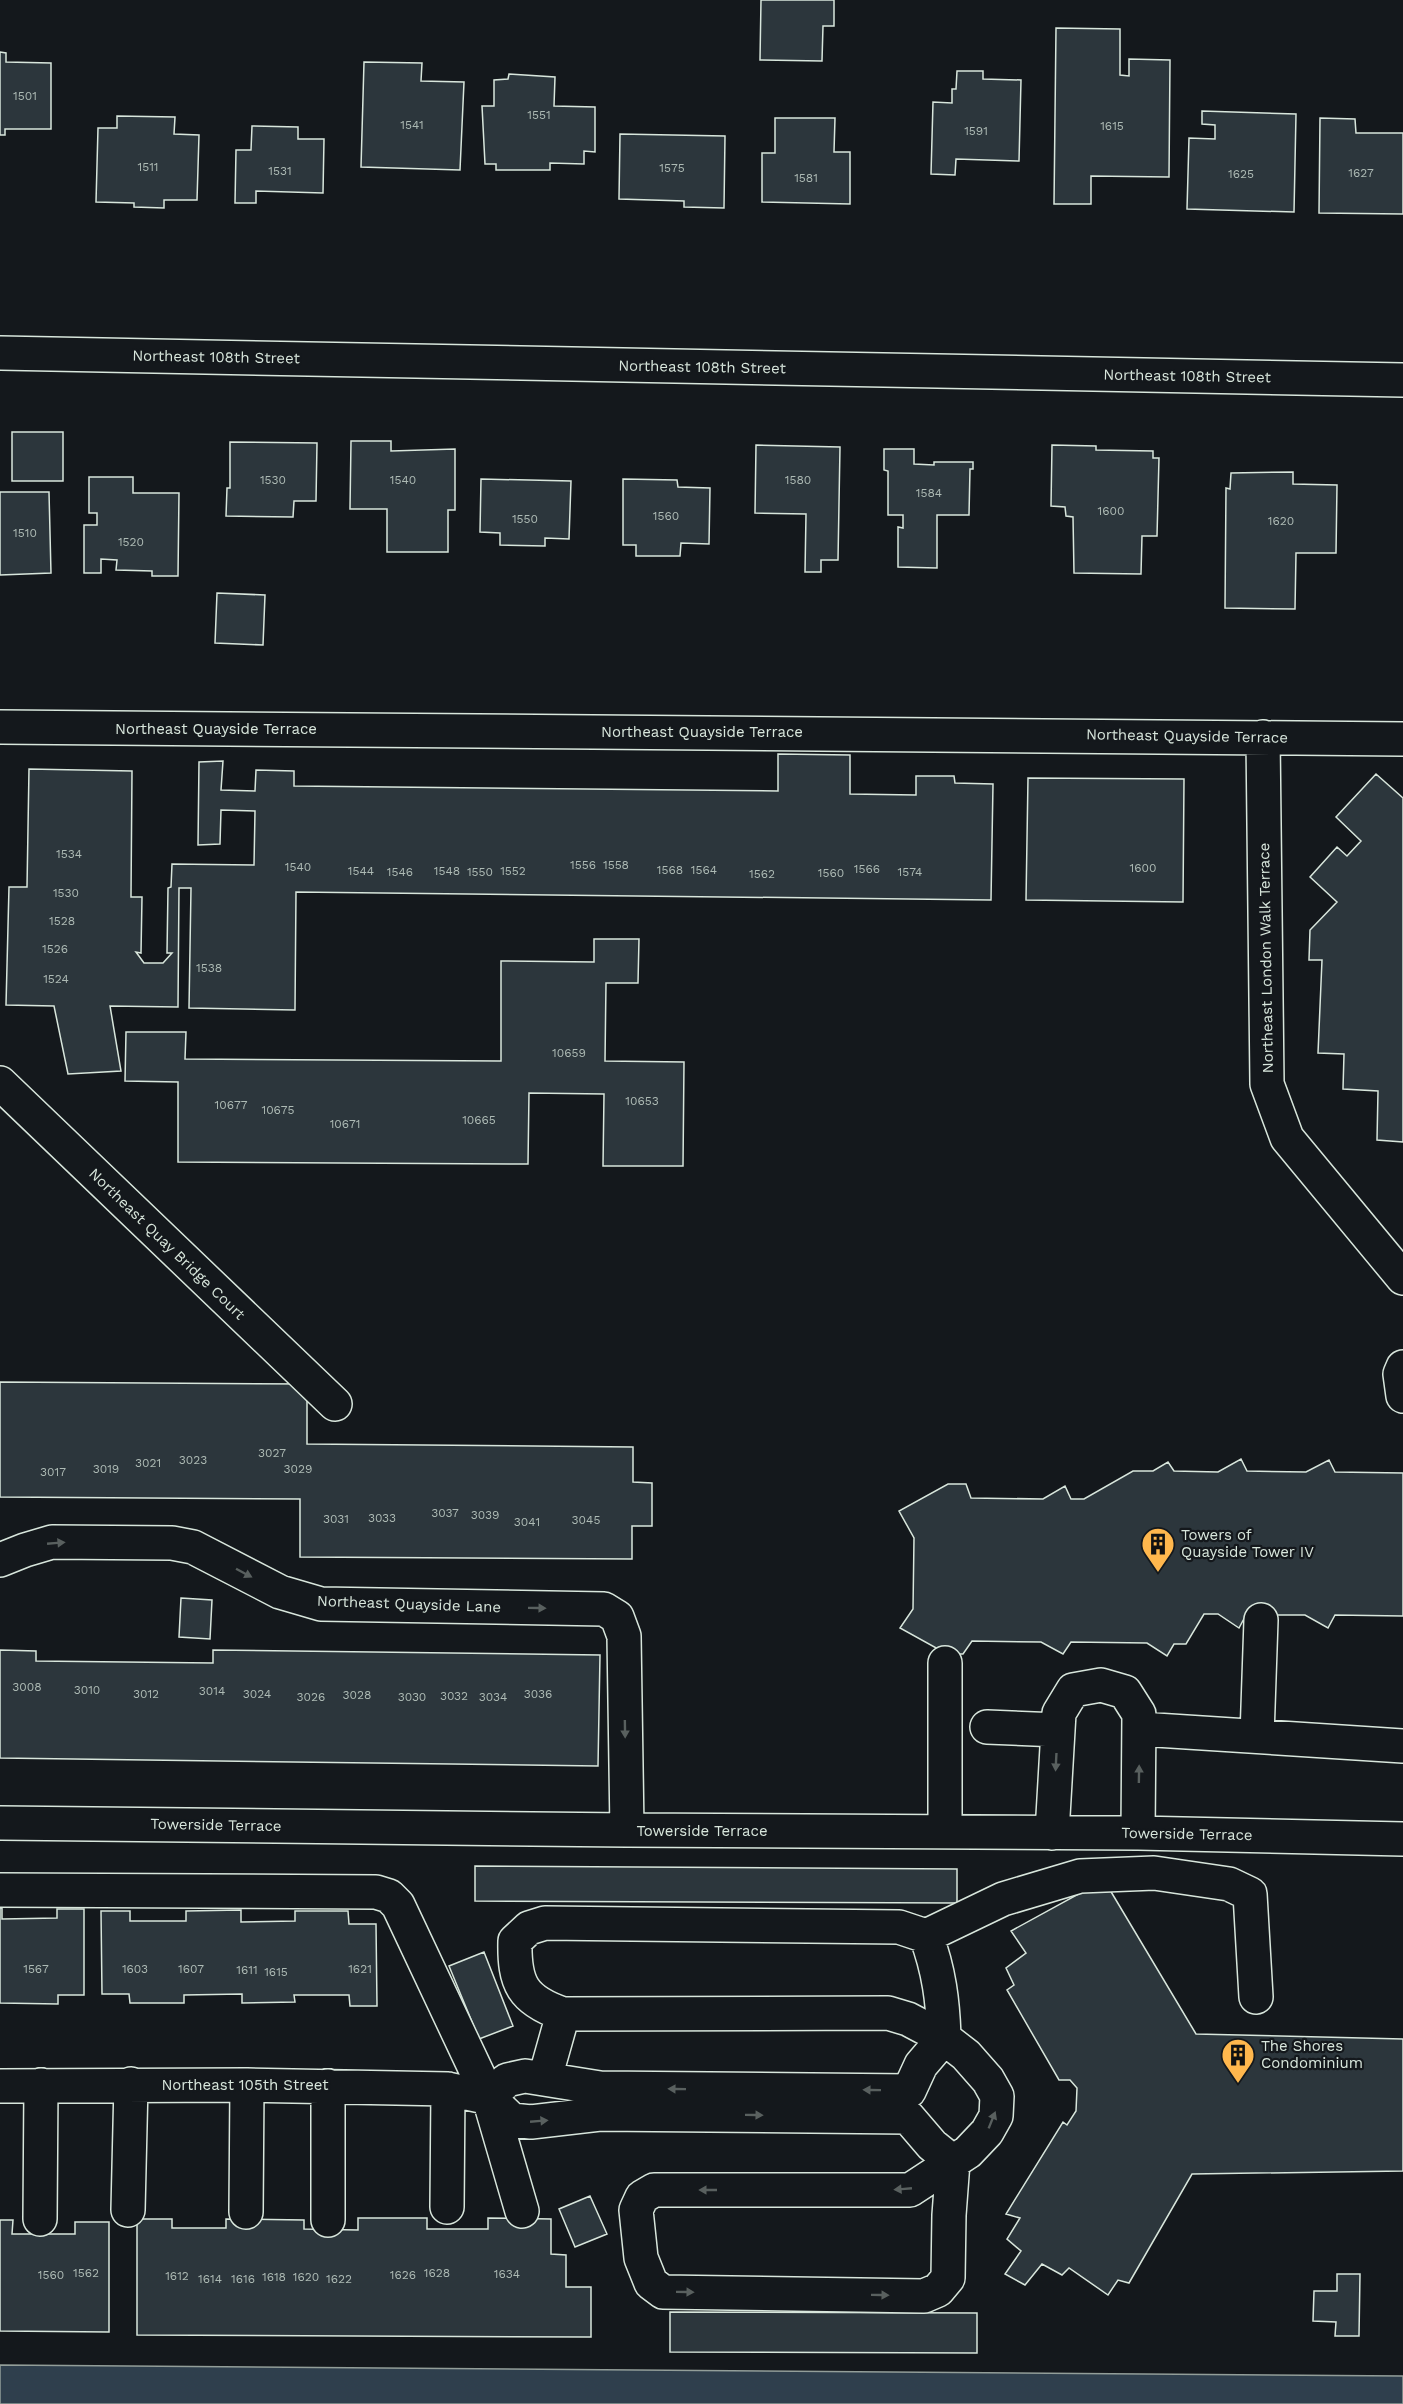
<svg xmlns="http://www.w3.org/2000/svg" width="1403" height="2404" viewBox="0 0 1403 2404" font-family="'Work Sans',sans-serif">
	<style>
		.water { fill: #2f3f4d; stroke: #939e99; stroke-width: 1.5 }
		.building { fill: #2c363c; stroke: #d8e6dc; stroke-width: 1.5 }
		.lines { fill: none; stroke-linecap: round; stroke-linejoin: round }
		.minor-casing { stroke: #d8e6dc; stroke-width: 36 }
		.minor { stroke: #14181c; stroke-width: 33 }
		.oneway { fill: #59605f }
		.labels { text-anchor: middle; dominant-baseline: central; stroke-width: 4.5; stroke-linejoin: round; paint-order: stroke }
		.number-label { font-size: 12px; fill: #adbab4 }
		.street-label { font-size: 15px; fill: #d8e6dc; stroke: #14181c }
		.poi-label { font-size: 15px; fill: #d8e6dc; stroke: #14181c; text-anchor: start }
	</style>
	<rect width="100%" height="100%" fill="#14181c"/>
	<path class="water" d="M0,2365L1403,2376V2404H0Z"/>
	<path class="building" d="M761,0H834V26H823L822,61L760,60Z
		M1056,28L1120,29V75L1129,76V59L1170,60L1169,177L1091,176V204H1054Z
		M0,52L6,53V62L51,63V129H5V135H0Z
		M364,62L422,63L421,81L464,82L460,170L361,167Z
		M957,71H983V79L1021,80L1019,161L956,159L955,175L931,174L933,102L952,103V89H956Z
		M509,74L555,77L554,106L595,107V152L584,151V164L550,163V170H496V164H485L482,106H494V80L508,79Z
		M1202,111L1296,114L1294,212L1187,209L1189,138L1215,139V125L1202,124Z
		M117,116L175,117L174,134L199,135L197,200H164V208L134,207V203L96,202L98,128H117Z
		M775,118H835L834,152H850V204L762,202V153H775Z
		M1320,118L1355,119L1356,133H1403V214L1319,213Z
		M252,126L298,127V139H324L323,193L256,191V203H235L236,150H251Z
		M620,134L725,136L724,208L684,207V201L619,199Z
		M12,432H63V481H12Z
		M351,441H391V451L455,449V510H448V552H387V509H350Z
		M230,442L317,443L316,501H294L293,517L226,516L227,488H230Z
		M756,445L840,447L838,560H821V572H805L806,514L755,513Z
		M1052,445L1096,446V450L1153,451V458H1159L1157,536H1142L1141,574L1074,573L1073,517L1066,516L1065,507L1051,506Z
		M884,449H914V464L934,465V462H973V469H970L969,515H937V568L898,567V527L903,528V515H888V471L884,470Z
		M1293,472V484L1337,485L1336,553H1296L1295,609L1225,608L1226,488L1230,489L1231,473Z
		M89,477H133V493H179L178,576H152V571L116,570L117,560L101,559V573H84V525H97V513H89Z
		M481,479L571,481L569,539L545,538V546L500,545V533L480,532Z
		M623,479L677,480L678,487L710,488L709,544L681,543L680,556H636V545H623Z
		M0,492H49L51,573L0,575Z
		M217,593L265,595L263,645L215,643Z
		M778,754L850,755V794L916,795V776H954L955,783L993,784L991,900L296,892L295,1010L189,1008L191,888H179L178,1007L110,1006L121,1071L68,1074L54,1006L6,1005L9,887H27L29,769L132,771L131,897H142L141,953L136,952L144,963H163L172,953H167L168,888L171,887L172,864L254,865L255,811L221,810L220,844L198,845L199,762L223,761L221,790L255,791L256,770L294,771V786L778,791Z
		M1376,774L1403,798V1142L1377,1140L1378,1091L1343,1089L1344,1054L1318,1053L1322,960H1309L1310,930L1337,902L1310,877L1337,847L1347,856L1361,841L1336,817Z
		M1028,778L1184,779L1183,902L1026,900Z
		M594,939H639L638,983H606L605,1061L684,1062L683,1166H603L604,1094L529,1093L528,1164L178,1162V1082L125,1081L126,1032H186L185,1059L501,1061V961L594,962Z
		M0,1382L307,1384V1444L633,1447V1482L652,1483V1526H632V1559L300,1557V1499L0,1497Z
		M1241,1459L1247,1471L1306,1472L1329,1460L1335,1472L1403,1473V1616L1335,1615L1328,1628L1305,1615H1246L1239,1628L1218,1614H1204L1186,1644H1174L1167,1656L1147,1643L1071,1642L1063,1654L1041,1642L972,1641L963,1654H947L900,1628L913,1609L914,1538L899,1511L948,1484H966L971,1498L1043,1499L1065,1486L1071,1499H1084L1133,1471H1153L1168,1462L1174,1471L1218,1472Z
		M181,1598L212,1600L210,1639L179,1637Z
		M0,1650L36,1651V1661L213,1663V1650L600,1655L598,1766L0,1758Z
		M475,1866L957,1869V1903L475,1901Z
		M1104,1880L1196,2034L1403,2039V2171L1192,2174L1129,2283L1118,2280L1108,2295L1069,2268L1062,2275L1042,2264L1025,2285L1005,2274L1021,2251L1007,2239L1020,2218L1006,2214L1063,2122L1067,2125L1076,2111L1077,2088L1070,2080H1059L1007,1990L1014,1985L1006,1968L1026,1953L1011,1931Z
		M0,1908H2V1919L57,1918V1909H84V1995H58V2004L0,2003Z
		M241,1910V1922L295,1921V1911H348L349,1924H376L377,2006H350L349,1995H294L295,2002L242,2003V1994L184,1995V2003H130L129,1994H102L101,1911H130V1921H186V1911Z
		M484,1952L513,2026L479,2039L449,1966Z
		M590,2196L607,2234L575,2247L559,2209Z
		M358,2218H427V2229H488V2218L551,2219V2254L566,2255V2287H591V2337L137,2335V2219H172V2228H226V2219L304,2220V2229L358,2230Z
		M0,2220H13L12,2234H75V2222H109V2332L0,2331Z
		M1337,2274H1360L1359,2336H1335L1336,2322L1313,2321L1314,2291H1337Z
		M670,2312L977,2313V2353L670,2352Z"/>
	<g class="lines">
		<defs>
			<path id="minor" d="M0,353L1403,380
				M0,727L1403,739
				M1263,737L1267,1084L1287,1138L1403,1278
				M0,1083L335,1404
				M1403,1367L1400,1374L1403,1396
				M0,1560L25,1550L52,1542L172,1543L193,1547L280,1592L321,1604L604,1609L617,1617L624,1636L627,1830
				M987,1727L1058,1730
				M1140,1729L1403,1746
				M1257,1736L1261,1620
				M0,1823L627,1830L1138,1833L1403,1839
				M945,1832V1663
				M1052,1833L1059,1713L1073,1690L1101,1685L1125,1692L1139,1714L1138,1833
				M0,1890L376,1892L389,1896L398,1905L489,2098L522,2211
				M545,1923L899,1927L926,1936C939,1970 943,2002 944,2038L908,2019L888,2013L563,2014C522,2000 514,1983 515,1941L529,1928Z
				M926,1936L1003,1899L1080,1876L1154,1873L1229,1884L1250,1894L1256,1997
				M545,2078L563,2014
				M0,2086L247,2085L448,2089L489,2098L512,2120L531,2122L600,2114L908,2117L932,2145L953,2162
				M489,2098L507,2080L525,2076L600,2088L909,2091L921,2065L944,2038L966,2055L988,2080L997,2096L996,2116L987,2132L968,2152L910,2190H654L642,2197L636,2210L641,2258L651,2283L663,2292L924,2296L938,2290L948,2278L949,2215L953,2162
				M447,2207L448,2089
				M128,2210L131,2084
				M246,2212L247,2085
				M40,2219L41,2085
				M328,2220V2086"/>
		</defs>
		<use href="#minor" class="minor-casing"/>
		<use href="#minor" class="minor"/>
	</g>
	<defs><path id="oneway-solid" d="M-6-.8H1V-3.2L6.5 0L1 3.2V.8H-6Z" transform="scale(1.5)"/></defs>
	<g class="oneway">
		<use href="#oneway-solid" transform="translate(56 1543) rotate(-5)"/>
		<use href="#oneway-solid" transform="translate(244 1573) rotate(28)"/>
		<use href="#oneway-solid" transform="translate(537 1608) rotate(1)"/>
		<use href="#oneway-solid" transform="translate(625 1729) rotate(89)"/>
		<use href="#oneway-solid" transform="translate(1056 1762) rotate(93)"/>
		<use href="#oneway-solid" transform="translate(1139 1774) rotate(-89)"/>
		<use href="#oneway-solid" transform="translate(677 2089) rotate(-179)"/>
		<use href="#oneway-solid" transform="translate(872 2090) rotate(-179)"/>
		<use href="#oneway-solid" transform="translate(754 2115) rotate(1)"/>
		<use href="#oneway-solid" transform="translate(992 2120) rotate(-68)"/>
		<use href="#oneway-solid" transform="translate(539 2121) rotate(-5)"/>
		<use href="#oneway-solid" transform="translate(903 2189) rotate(175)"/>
		<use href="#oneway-solid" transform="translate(708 2190) rotate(-180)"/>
		<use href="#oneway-solid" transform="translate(685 2292) rotate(1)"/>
		<use href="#oneway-solid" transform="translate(880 2295) rotate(1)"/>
	</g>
	<defs>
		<symbol id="building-pin" viewBox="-11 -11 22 30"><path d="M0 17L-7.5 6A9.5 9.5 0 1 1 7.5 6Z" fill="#ffb74d" stroke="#14181c"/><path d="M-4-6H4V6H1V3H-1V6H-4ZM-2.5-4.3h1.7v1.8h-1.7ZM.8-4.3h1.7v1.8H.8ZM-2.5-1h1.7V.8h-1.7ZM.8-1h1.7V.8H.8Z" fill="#111"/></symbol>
	</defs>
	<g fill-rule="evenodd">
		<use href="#building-pin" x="1139" y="1525" width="38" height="52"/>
		<use href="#building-pin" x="1219" y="2036" width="38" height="52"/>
	</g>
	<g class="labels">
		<g class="number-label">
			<text x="25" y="96">1501</text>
			<text x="539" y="115">1551</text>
			<text x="412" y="125">1541</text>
			<text x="1112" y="126">1615</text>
			<text x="976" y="131">1591</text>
			<text x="148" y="167">1511</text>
			<text x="672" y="168">1575</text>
			<text x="280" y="171">1531</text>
			<text x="1361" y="173">1627</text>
			<text x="1241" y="174">1625</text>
			<text x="806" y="178">1581</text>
			<text x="273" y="480">1530</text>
			<text x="403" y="480">1540</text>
			<text x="798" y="480">1580</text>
			<text x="929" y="493">1584</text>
			<text x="1111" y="511">1600</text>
			<text x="666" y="516">1560</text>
			<text x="525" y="519">1550</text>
			<text x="1281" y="521">1620</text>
			<text x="25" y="533">1510</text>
			<text x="131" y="542">1520</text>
			<text x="69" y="854">1534</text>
			<text x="583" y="865">1556</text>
			<text x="616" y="865">1558</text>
			<text x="298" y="867">1540</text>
			<text x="1143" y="868">1600</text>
			<text x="867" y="869">1566</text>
			<text x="670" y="870">1568</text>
			<text x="704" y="870">1564</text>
			<text x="361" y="871">1544</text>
			<text x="447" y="871">1548</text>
			<text x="513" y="871">1552</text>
			<text x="400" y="872">1546</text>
			<text x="480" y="872">1550</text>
			<text x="910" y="872">1574</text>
			<text x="831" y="873">1560</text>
			<text x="762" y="874">1562</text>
			<text x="66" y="893">1530</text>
			<text x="62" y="921">1528</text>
			<text x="55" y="949">1526</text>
			<text x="209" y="968">1538</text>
			<text x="56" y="979">1524</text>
			<text x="569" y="1053">10659</text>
			<text x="642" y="1101">10653</text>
			<text x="231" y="1105">10677</text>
			<text x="278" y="1110">10675</text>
			<text x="479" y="1120">10665</text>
			<text x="345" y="1124">10671</text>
			<text x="272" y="1453">3027</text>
			<text x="193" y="1460">3023</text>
			<text x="148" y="1463">3021</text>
			<text x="106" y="1469">3019</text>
			<text x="298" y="1469">3029</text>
			<text x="53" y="1472">3017</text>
			<text x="445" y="1513">3037</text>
			<text x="485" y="1515">3039</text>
			<text x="382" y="1518">3033</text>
			<text x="336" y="1519">3031</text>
			<text x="586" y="1520">3045</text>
			<text x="527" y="1522">3041</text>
			<text x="27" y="1687">3008</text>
			<text x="87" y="1690">3010</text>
			<text x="212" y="1691">3014</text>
			<text x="146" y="1694">3012</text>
			<text x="257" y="1694">3024</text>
			<text x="538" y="1694">3036</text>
			<text x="357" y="1695">3028</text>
			<text x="454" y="1696">3032</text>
			<text x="311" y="1697">3026</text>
			<text x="412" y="1697">3030</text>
			<text x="493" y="1697">3034</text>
			<text x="36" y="1969">1567</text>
			<text x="135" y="1969">1603</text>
			<text x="191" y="1969">1607</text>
			<text x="360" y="1969">1621</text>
			<text x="247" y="1970">1611</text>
			<text x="276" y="1972">1615</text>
			<text x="86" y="2273">1562</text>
			<text x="437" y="2273">1628</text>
			<text x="507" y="2274">1634</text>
			<text x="51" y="2275">1560</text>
			<text x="403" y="2275">1626</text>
			<text x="177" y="2276">1612</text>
			<text x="274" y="2277">1618</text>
			<text x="306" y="2277">1620</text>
			<text x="210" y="2279">1614</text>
			<text x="243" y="2279">1616</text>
			<text x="339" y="2279">1622</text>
		</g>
		<g class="street-label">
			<text transform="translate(216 357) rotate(1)">Northeast 108th Street</text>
			<text transform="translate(702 367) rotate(1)">Northeast 108th Street</text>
			<text transform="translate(1187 376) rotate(1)">Northeast 108th Street</text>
			<text x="216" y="729">Northeast Quayside Terrace</text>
			<text x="702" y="732">Northeast Quayside Terrace</text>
			<text transform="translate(1187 736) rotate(1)">Northeast Quayside Terrace</text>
			<text transform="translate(1266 958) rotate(-91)">Northeast London Walk Terrace</text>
			<text transform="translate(167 1244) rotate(44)">Northeast Quay Bridge Court</text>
			<text transform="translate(409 1604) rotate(2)">Northeast Quayside Lane</text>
			<text transform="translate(216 1825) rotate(1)">Towerside Terrace</text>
			<text x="702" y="1831">Towerside Terrace</text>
			<text transform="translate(1187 1834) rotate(1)">Towerside Terrace</text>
			<text x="245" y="2085">Northeast 105th Street</text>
		</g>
		<g class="poi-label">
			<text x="1181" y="1535">Towers of<tspan x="1181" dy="17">Quayside Tower IV</tspan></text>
			<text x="1261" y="2046">The Shores<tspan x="1261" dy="17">Condominium</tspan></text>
		</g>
	</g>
</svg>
